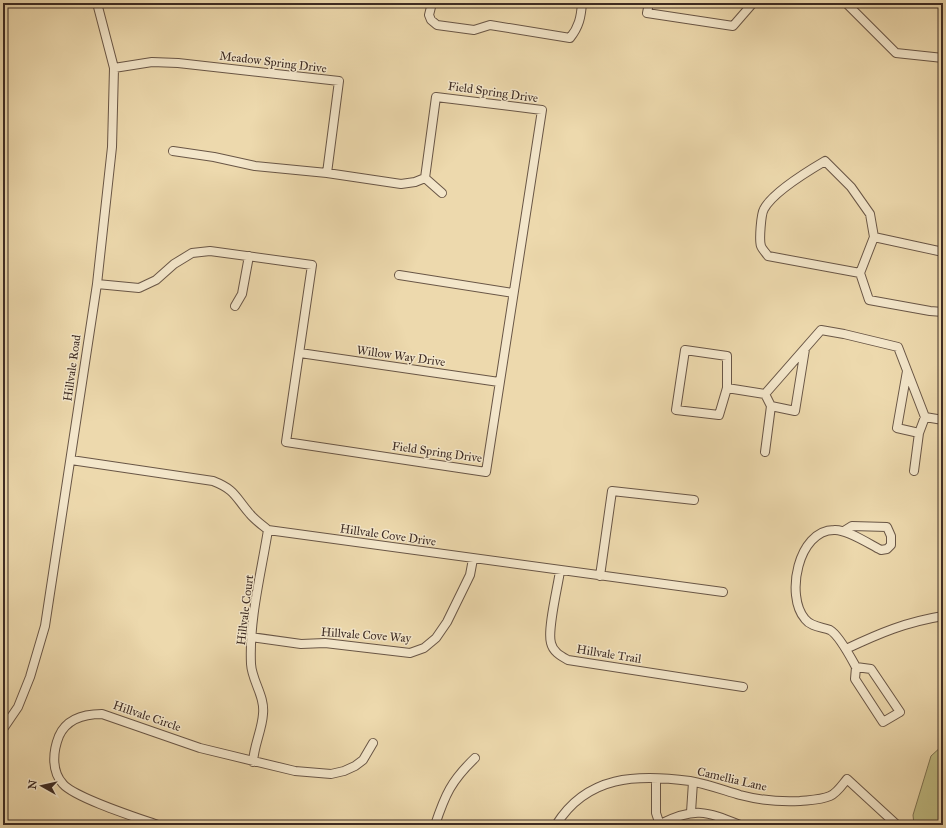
<svg xmlns="http://www.w3.org/2000/svg" width="946" height="828" viewBox="0 0 946 828" font-family="'IM FELL Great Primer',serif">
	<style>
		.green { fill: #c0bd84; stroke: #7e7454 }
		.lines { fill: none; stroke-linecap: round; stroke-linejoin: round }
		.minor-casing { stroke: #695646; stroke-width: 10 }
		.minor { stroke: #f3e6ca; stroke-width: 8 }
		.labels { text-anchor: middle; dominant-baseline: central; stroke-width: 3; stroke-linejoin: round; paint-order: stroke }
		.street-label { font-size: 12px; fill: #3d2b23; stroke: #f3e6ca }
	</style>
	<rect width="100%" height="100%" fill="#edd9ad"/>
	<filter id="stains"><feTurbulence type="fractalNoise" baseFrequency=".005" numOctaves="4"/><feColorMatrix values="0 0 0 0 .2 0 0 0 0 .09 0 0 0 0 .02 0 0 0 .5 -.17"/></filter>
	<radialGradient id="worn" r=".72"><stop offset=".6" stop-color="#630" stop-opacity="0"/><stop offset="1" stop-color="#630" stop-opacity=".3"/></radialGradient>
	<path class="green" d="M943,745V825H914L913,815L931,756Z"/>
	<g class="lines">
		<defs>
			<path id="minor" d="M432,3L429,15L431,20L437,25L474,30L490,25L570,38C579,27 581,17 582,3
				M649,3L647,13L733,26L753,3
				M846,3L896,53L943,58
				M114,68L152,62L178,63L339,81L327,173
				M173,151L214,157L255,166L327,173L401,184L415,182L425,178
				M943,252L874,237L860,273L869,300L930,311L943,312
				M860,273L768,256C766,253 762,249 761,246C759,240 761,214 764,209C773,192 808,171 825,161L851,187L870,214L874,237
				M399,275L513,293
				M97,284L139,288L156,280L174,264L192,253L210,251L312,265L286,442L486,472L542,110L436,97L425,178L442,193
				M235,306L242,294L249,256
				M685,350L727,356V388L719,415L676,410Z
				M300,353L499,382
				M907,371L897,428L919,433L925,417
				M727,388L765,394L821,330L844,334L898,347L925,417L943,420
				M765,394L771,406L795,411L805,349
				M765,452L771,406
				M71,460L213,481C236,490 235,497 250,514C255,520 262,525 268,530L723,592
				M914,471L919,433
				M844,531L852,526L887,527L891,536V545L887,549L881,550C869,544 847,529 834,530C798,530 785,596 805,619C811,627 822,627 830,630C839,635 851,658 856,667L871,669L900,712L883,722L855,679L856,667
				M560,571C558,586 547,630 551,643C553,652 561,656 568,660L743,687
				M600,576L612,491L694,500
				M251,637L301,644L325,643L410,653L424,648L436,638L447,622L470,575L473,559
				M846,649C880,633 906,622 943,616
				M3,729L18,707L30,677L45,626L97,284L112,147L114,68L97,3
				M253,762C254,745 262,730 263,714C265,696 252,681 251,664C249,619 261,574 268,530
				M656,779V813L660,825
				M691,812L693,782
				M660,824C695,807 705,811 740,825
				M158,825C138,818 75,798 63,784C51,771 53,751 59,736C67,718 85,714 102,714L200,748L295,771L331,774L344,771L355,766L363,760L373,743
				M435,825C445,795 451,781 475,758
				M556,825C587,775 637,774 690,781C707,784 723,790 740,795C759,800 780,802 800,801C809,800 821,800 830,796C837,793 842,785 847,779L897,825"/>
		</defs>
		<use href="#minor" class="minor-casing"/>
		<use href="#minor" class="minor"/>
	</g>
	<g class="labels">
		<g class="street-label">
			<text transform="translate(273 62) rotate(7)">Meadow Spring Drive</text>
			<text transform="translate(493 92) rotate(8)">Field Spring Drive</text>
			<text transform="translate(401 356) rotate(8)">Willow Way Drive</text>
			<text transform="translate(72 368) rotate(-82)">Hillvale Road</text>
			<text transform="translate(437 452) rotate(8)">Field Spring Drive</text>
			<text transform="translate(388 535) rotate(8)">Hillvale Cove Drive</text>
			<text transform="translate(245 610) rotate(-83)">Hillvale Court</text>
			<text transform="translate(366 635) rotate(4)">Hillvale Cove Way</text>
			<text transform="translate(609 654) rotate(9)">Hillvale Trail</text>
			<text transform="translate(147 716) rotate(19)">Hillvale Circle</text>
			<text transform="translate(732 779) rotate(13)">Camellia Lane</text>
		</g>
	</g>
	<rect width="946" height="828" fill="none" stroke="#edd9ad" stroke-width="16"/>
	<rect x="4" y="4" width="938" height="820" fill="none" stroke="#3d2b23" stroke-width="2"/>
	<rect x="8" y="8" width="930" height="812" fill="none" stroke="#3d2b23"/>
	<g transform="translate(42 786) rotate(278)" stroke="#f3e6ca" stroke-width="3" paint-order="stroke">
	<path d="M0-3L7 15L0 10L-7 15Z" fill="#3d2b23"/>
	<text y="-6" font-size="11" font-weight="bold" text-anchor="middle" fill="#3d2b23">N</text>
	</g>
	<rect width="100%" height="100%" filter="url(#stains)"/>
	<rect width="100%" height="100%" fill="url(#worn)"/>
</svg>
